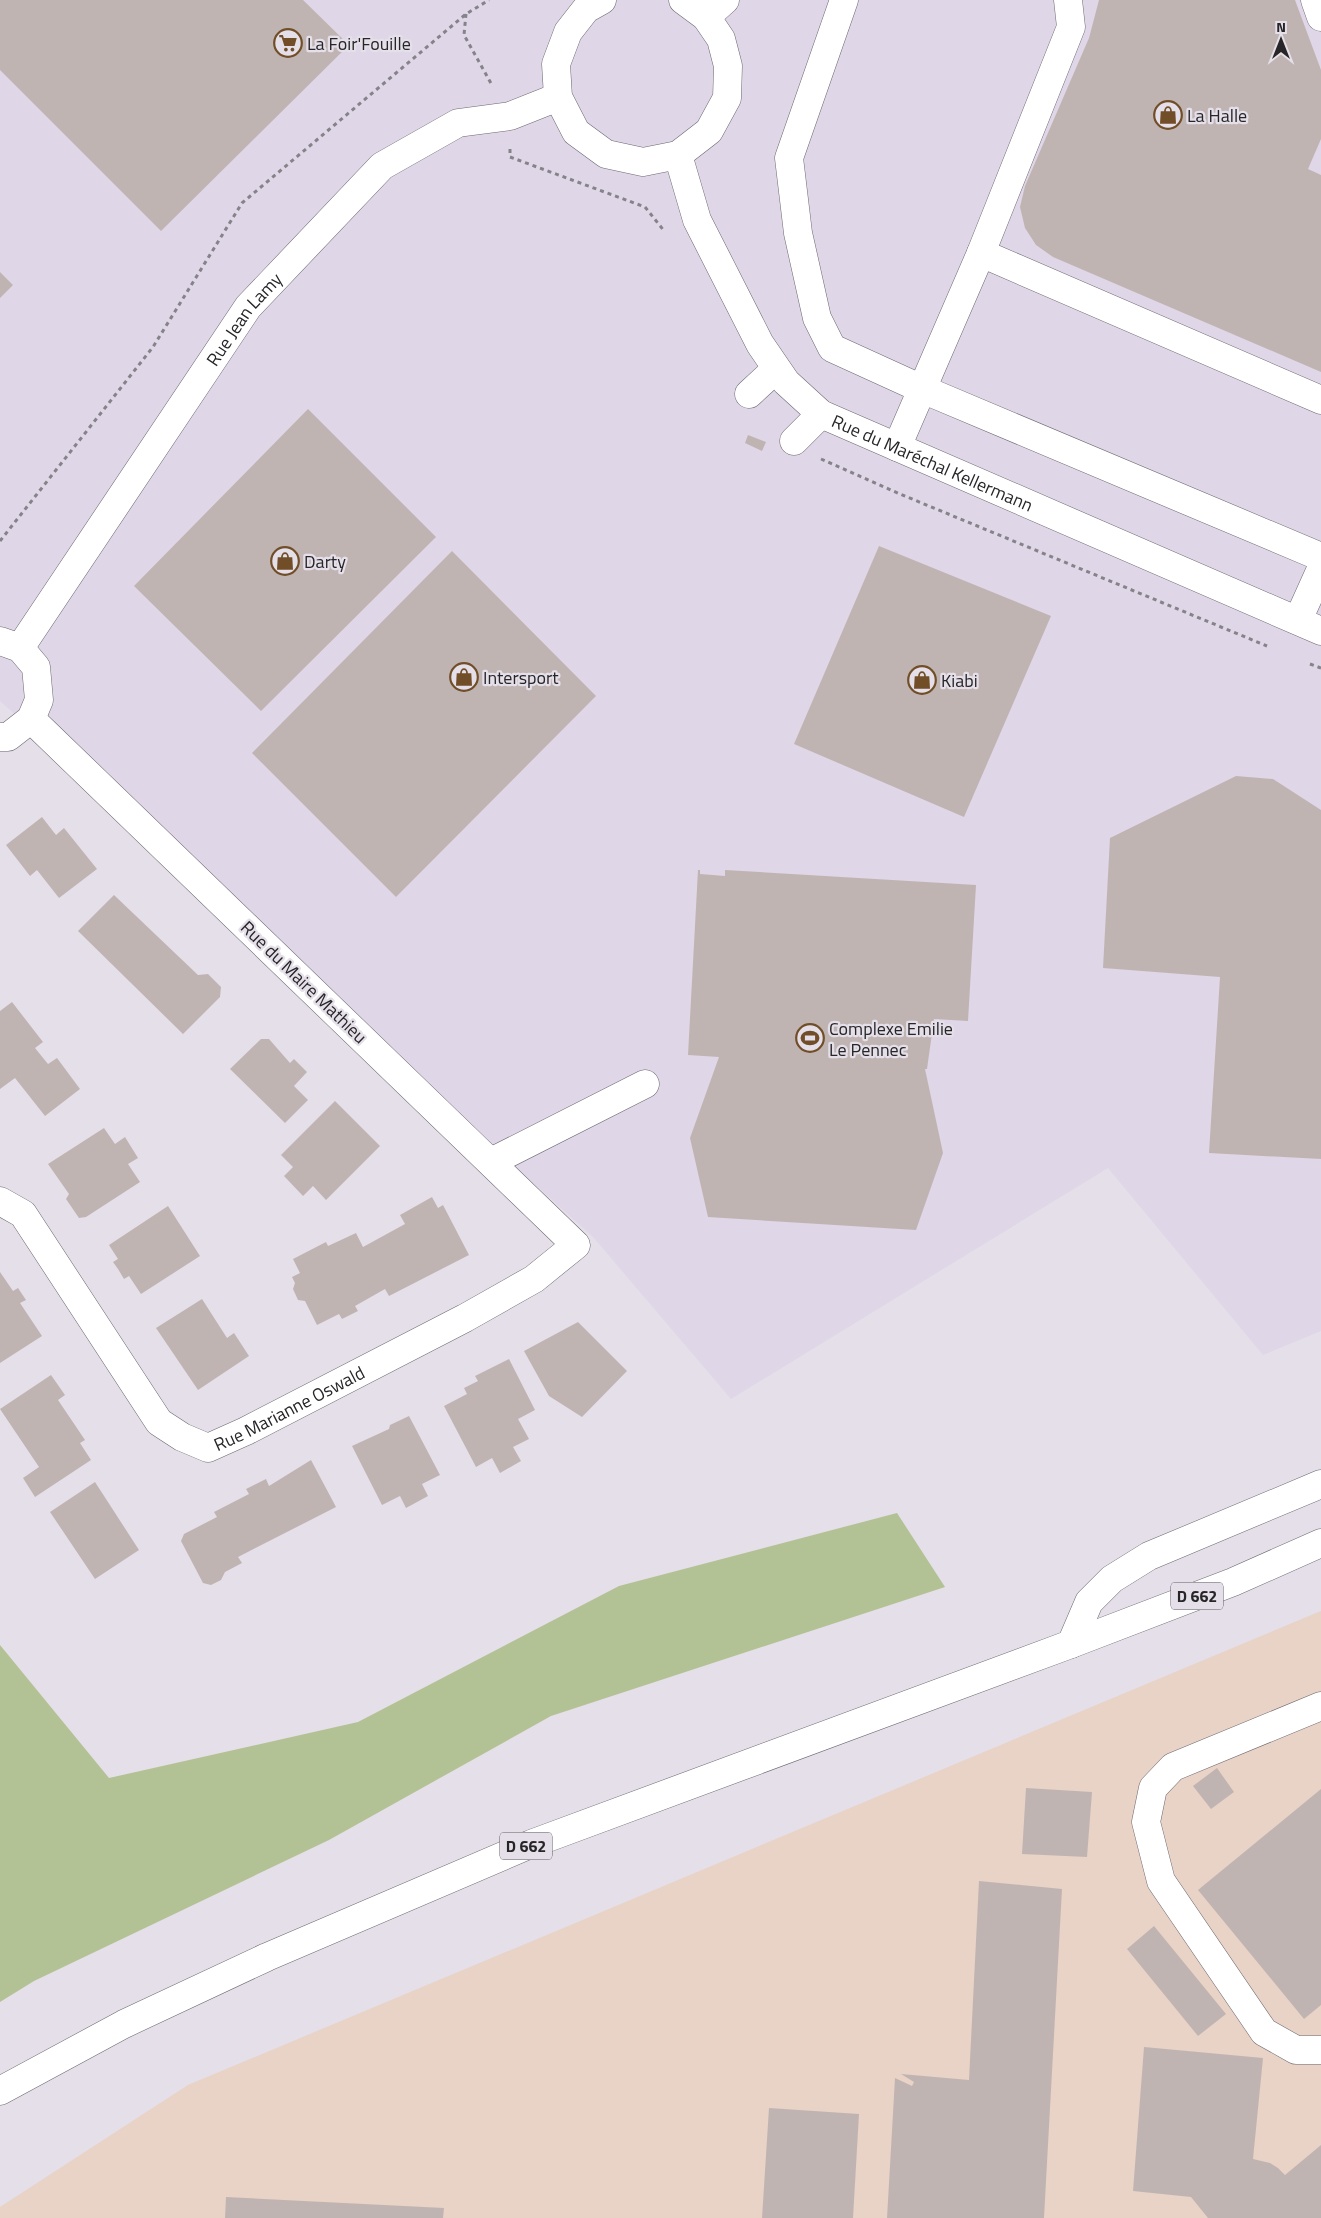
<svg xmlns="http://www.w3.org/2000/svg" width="1321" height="2218" viewBox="0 0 1321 2218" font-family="'Titillium Web',sans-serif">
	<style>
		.built { fill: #dfd6e7 }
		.industrial { fill: #e8d3c6 }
		.green { fill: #b3c294 }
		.building { fill: #c0b4b2 }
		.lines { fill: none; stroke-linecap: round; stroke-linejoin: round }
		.minor-casing { stroke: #6d6870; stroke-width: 29 }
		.major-casing { stroke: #6d6870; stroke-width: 29 }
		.path { stroke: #858288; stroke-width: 3; stroke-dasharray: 4 4; stroke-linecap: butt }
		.minor { stroke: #fff; stroke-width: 28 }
		.major { stroke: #fff; stroke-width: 28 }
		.labels { text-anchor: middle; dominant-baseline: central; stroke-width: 4.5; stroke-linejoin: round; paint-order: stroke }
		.shield { fill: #e4dfe8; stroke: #605d62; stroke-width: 1 }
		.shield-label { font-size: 16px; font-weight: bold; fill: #272528 }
		.poi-label { font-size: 18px; fill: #272528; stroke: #e4dfe8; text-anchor: start }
		.street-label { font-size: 18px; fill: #272528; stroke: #e4dfe8 }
	</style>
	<rect width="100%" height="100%" fill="#e4dfe8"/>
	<path class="built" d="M0,0H1321V1331L1263,1355L1108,1168L731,1399L593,1237L0,701Z"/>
	<path class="industrial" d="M1321,1611V2218H0V2207L188,2085Z"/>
	<path class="green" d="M897,1513L945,1587L551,1716L329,1840L34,1981L0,2002V1645L109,1778L358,1722L619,1586Z"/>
	<path class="building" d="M0,0H303L349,45L161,231L0,70Z
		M1099,0H1295L1321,70V139L1308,169L1321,175V372L1053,257L1036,245L1025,228L1020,207L1025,186L1089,38Z
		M0,272L13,285L0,298Z
		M308,409L436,537L261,711L134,586Z
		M748,435L766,442L762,451L745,443Z
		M879,546L1051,616L964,817L794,744Z
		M452,551L596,696L396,897L252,753Z
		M1236,776L1273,779L1321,810V1159L1209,1153L1220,977L1103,968L1110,838Z
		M42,817L56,835L64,828L97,869L59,898L37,870L30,876L6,845Z
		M698,870H700V874L725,876V870L976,885L968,1021L934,1019L927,1069H925L943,1153L916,1230L708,1217L690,1138L719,1057L688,1055Z
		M114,895L198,975L208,974L221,987L220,997L183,1034L78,931Z
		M12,1002L43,1042L35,1048L48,1064L57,1058L80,1089L45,1116L15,1078L0,1089V1011Z
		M261,1039H269L290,1063L294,1059L307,1072L294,1086L308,1100L285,1123L230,1069Z
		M335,1101L380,1146L326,1200L313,1186L303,1196L284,1176L293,1167L281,1155Z
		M104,1128L115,1144L125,1137L138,1158L128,1164L140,1182L86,1217L79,1218L66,1199L69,1194L48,1164Z
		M432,1197L438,1208L443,1205L469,1255L389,1296L385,1289L355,1306L358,1311L342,1319L339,1314L317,1325L305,1301L298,1300L293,1289L295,1283L292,1277L300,1273L293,1259L326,1242L328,1246L356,1233L363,1247L405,1224L400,1215Z
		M168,1206L200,1256L141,1294L129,1276L124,1279L118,1269L113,1262L118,1259L109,1245Z
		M0,1272L13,1291L18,1288L26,1300L20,1303L42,1336L0,1363Z
		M202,1299L227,1338L234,1333L249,1356L198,1390L156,1328Z
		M578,1322L627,1371L582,1417L549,1396L524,1351Z
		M509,1359L535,1410L518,1419L529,1439L513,1447L521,1461L500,1473L492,1458L476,1467L444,1406L467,1394L464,1388L478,1381L475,1376Z
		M51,1375L65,1395L58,1400L85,1440L80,1443L91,1460L35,1497L23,1478L39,1467L0,1409Z
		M409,1416L440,1475L422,1484L428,1496L406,1508L400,1496L382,1505L352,1446L389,1429L390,1425Z
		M311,1460L336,1507L238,1557L242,1563L225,1572L221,1580L211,1585L203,1583L181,1541L184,1534L217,1517L214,1512L249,1494L246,1489L266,1479L269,1486Z
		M95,1482L139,1550L95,1579L50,1512Z
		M1217,1768L1234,1792L1211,1809L1193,1786Z
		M1026,1788L1092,1792L1087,1857L1022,1854Z
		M1321,1789V2005L1304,2019L1198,1890Z
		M979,1881L1062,1889L1044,2218H887L895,2078L912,2086L914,2082L901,2074L969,2080Z
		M1154,1926L1226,2014L1198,2036L1127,1949Z
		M1144,2047L1263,2058L1253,2159L1270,2163L1278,2168L1285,2175L1321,2145V2218H1208L1191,2197L1133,2191Z
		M769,2108L859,2114L853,2218H762Z
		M226,2197L444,2208L443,2218H225Z"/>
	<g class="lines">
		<defs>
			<g id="minor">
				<path d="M602,0L586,9L568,32L556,64L558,97L576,132L606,154L643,162L678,155L709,131L727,98L728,66L721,39L706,17L683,0"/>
				<path d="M844,0L789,158L798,233L817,318L832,348L922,389L1321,557"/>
				<path d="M1315,0L1321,17"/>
				<path d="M706,17L725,0"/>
				<path id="s1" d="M678,155L697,220L760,344L786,382L821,414L1321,631"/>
				<path d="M981,253L1071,27L1068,0"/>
				<path d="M749,394L775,370"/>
				<path d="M794,441L821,414"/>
				<path d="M897,447L981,253L1321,400"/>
				<path d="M1298,620L1321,569"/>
				<path d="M0,641L20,648L36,667L39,700L31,719L8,737H0"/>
				<path id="s2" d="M20,648L248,307L382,166L458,123L510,116L558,97"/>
				<path d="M491,1162L645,1084"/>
				<path id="s3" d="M0,1201L23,1214L159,1422L182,1437L208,1448L246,1431L465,1318L534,1279L576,1245L31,719"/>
				<path d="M1071,1644L1089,1602L1112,1579L1149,1556L1321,1484"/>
				<path d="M1321,1706L1173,1767L1153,1788L1146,1822L1161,1881L1264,2032L1296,2050H1321"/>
			</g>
			<path id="major" d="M0,2091L124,2024L267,1957L531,1844L1071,1644L1233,1582L1321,1543"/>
		</defs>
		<use href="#minor" class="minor-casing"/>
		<use href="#major" class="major-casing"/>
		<path class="path" d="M466,14L464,35L492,85
			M510,149V157L645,207L665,232
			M821,459L900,494L1267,646
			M0,541L153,347L242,203L466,14L489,0
			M1310,664L1321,668"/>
		<use href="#minor" class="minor"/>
		<use href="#major" class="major"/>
	</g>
	<defs>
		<symbol id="supermarket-ring" viewBox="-11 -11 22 22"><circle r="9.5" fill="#e4dfe8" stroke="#714e27" stroke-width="1.5"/><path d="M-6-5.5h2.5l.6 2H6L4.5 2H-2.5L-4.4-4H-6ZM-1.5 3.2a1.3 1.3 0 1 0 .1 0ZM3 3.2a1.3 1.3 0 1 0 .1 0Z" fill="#714e27"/></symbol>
		<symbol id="shop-ring" viewBox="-11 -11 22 22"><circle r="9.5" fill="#e4dfe8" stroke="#714e27" stroke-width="1.5"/><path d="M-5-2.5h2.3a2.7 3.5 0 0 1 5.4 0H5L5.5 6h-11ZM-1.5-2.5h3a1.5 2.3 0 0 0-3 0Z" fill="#714e27"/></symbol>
		<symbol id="stadium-ring" viewBox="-11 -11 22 22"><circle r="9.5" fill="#e4dfe8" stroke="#714e27" stroke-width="1.5"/><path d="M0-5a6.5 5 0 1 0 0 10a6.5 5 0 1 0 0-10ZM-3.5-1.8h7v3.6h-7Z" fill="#714e27"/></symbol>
	</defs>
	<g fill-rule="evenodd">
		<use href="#supermarket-ring" x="272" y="27" width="32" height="32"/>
		<use href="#shop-ring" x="1152" y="99" width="32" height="32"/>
		<use href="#shop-ring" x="269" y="545" width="32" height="32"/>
		<use href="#shop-ring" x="448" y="661" width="32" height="32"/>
		<use href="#shop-ring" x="906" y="664" width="32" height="32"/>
		<use href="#stadium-ring" x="794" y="1022" width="32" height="32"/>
	</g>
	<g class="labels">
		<g class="shield">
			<rect x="1171" y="1582.5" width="52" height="27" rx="4"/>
			<rect x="500" y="1832.5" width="52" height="27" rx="4"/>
		</g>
		<g class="shield-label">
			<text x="1197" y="1596">D 662</text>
			<text x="526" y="1846">D 662</text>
		</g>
		<g class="poi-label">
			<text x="307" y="43">La Foir'Fouille</text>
			<text x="1187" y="115">La Halle</text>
			<text x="304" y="561">Darty</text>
			<text x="483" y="677">Intersport</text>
			<text x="941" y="680">Kiabi</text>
			<text x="829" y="1028">Complexe Emilie<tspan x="829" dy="21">Le Pennec</tspan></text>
		</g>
		<g class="street-label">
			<text stroke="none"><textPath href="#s2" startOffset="398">Rue Jean Lamy</textPath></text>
			<text stroke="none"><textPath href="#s1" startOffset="422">Rue du Maréchal Kellermann</textPath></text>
			<text transform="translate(304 982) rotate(44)">Rue du Maire Mathieu</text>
			<text stroke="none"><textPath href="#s3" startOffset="421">Rue Marianne Oswald</textPath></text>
		</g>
	</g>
	<g transform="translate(1281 40)" stroke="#e4dfe8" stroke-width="4" paint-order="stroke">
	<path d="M0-4L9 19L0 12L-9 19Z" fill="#272528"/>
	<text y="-8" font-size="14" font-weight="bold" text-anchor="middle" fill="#272528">N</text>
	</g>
</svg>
